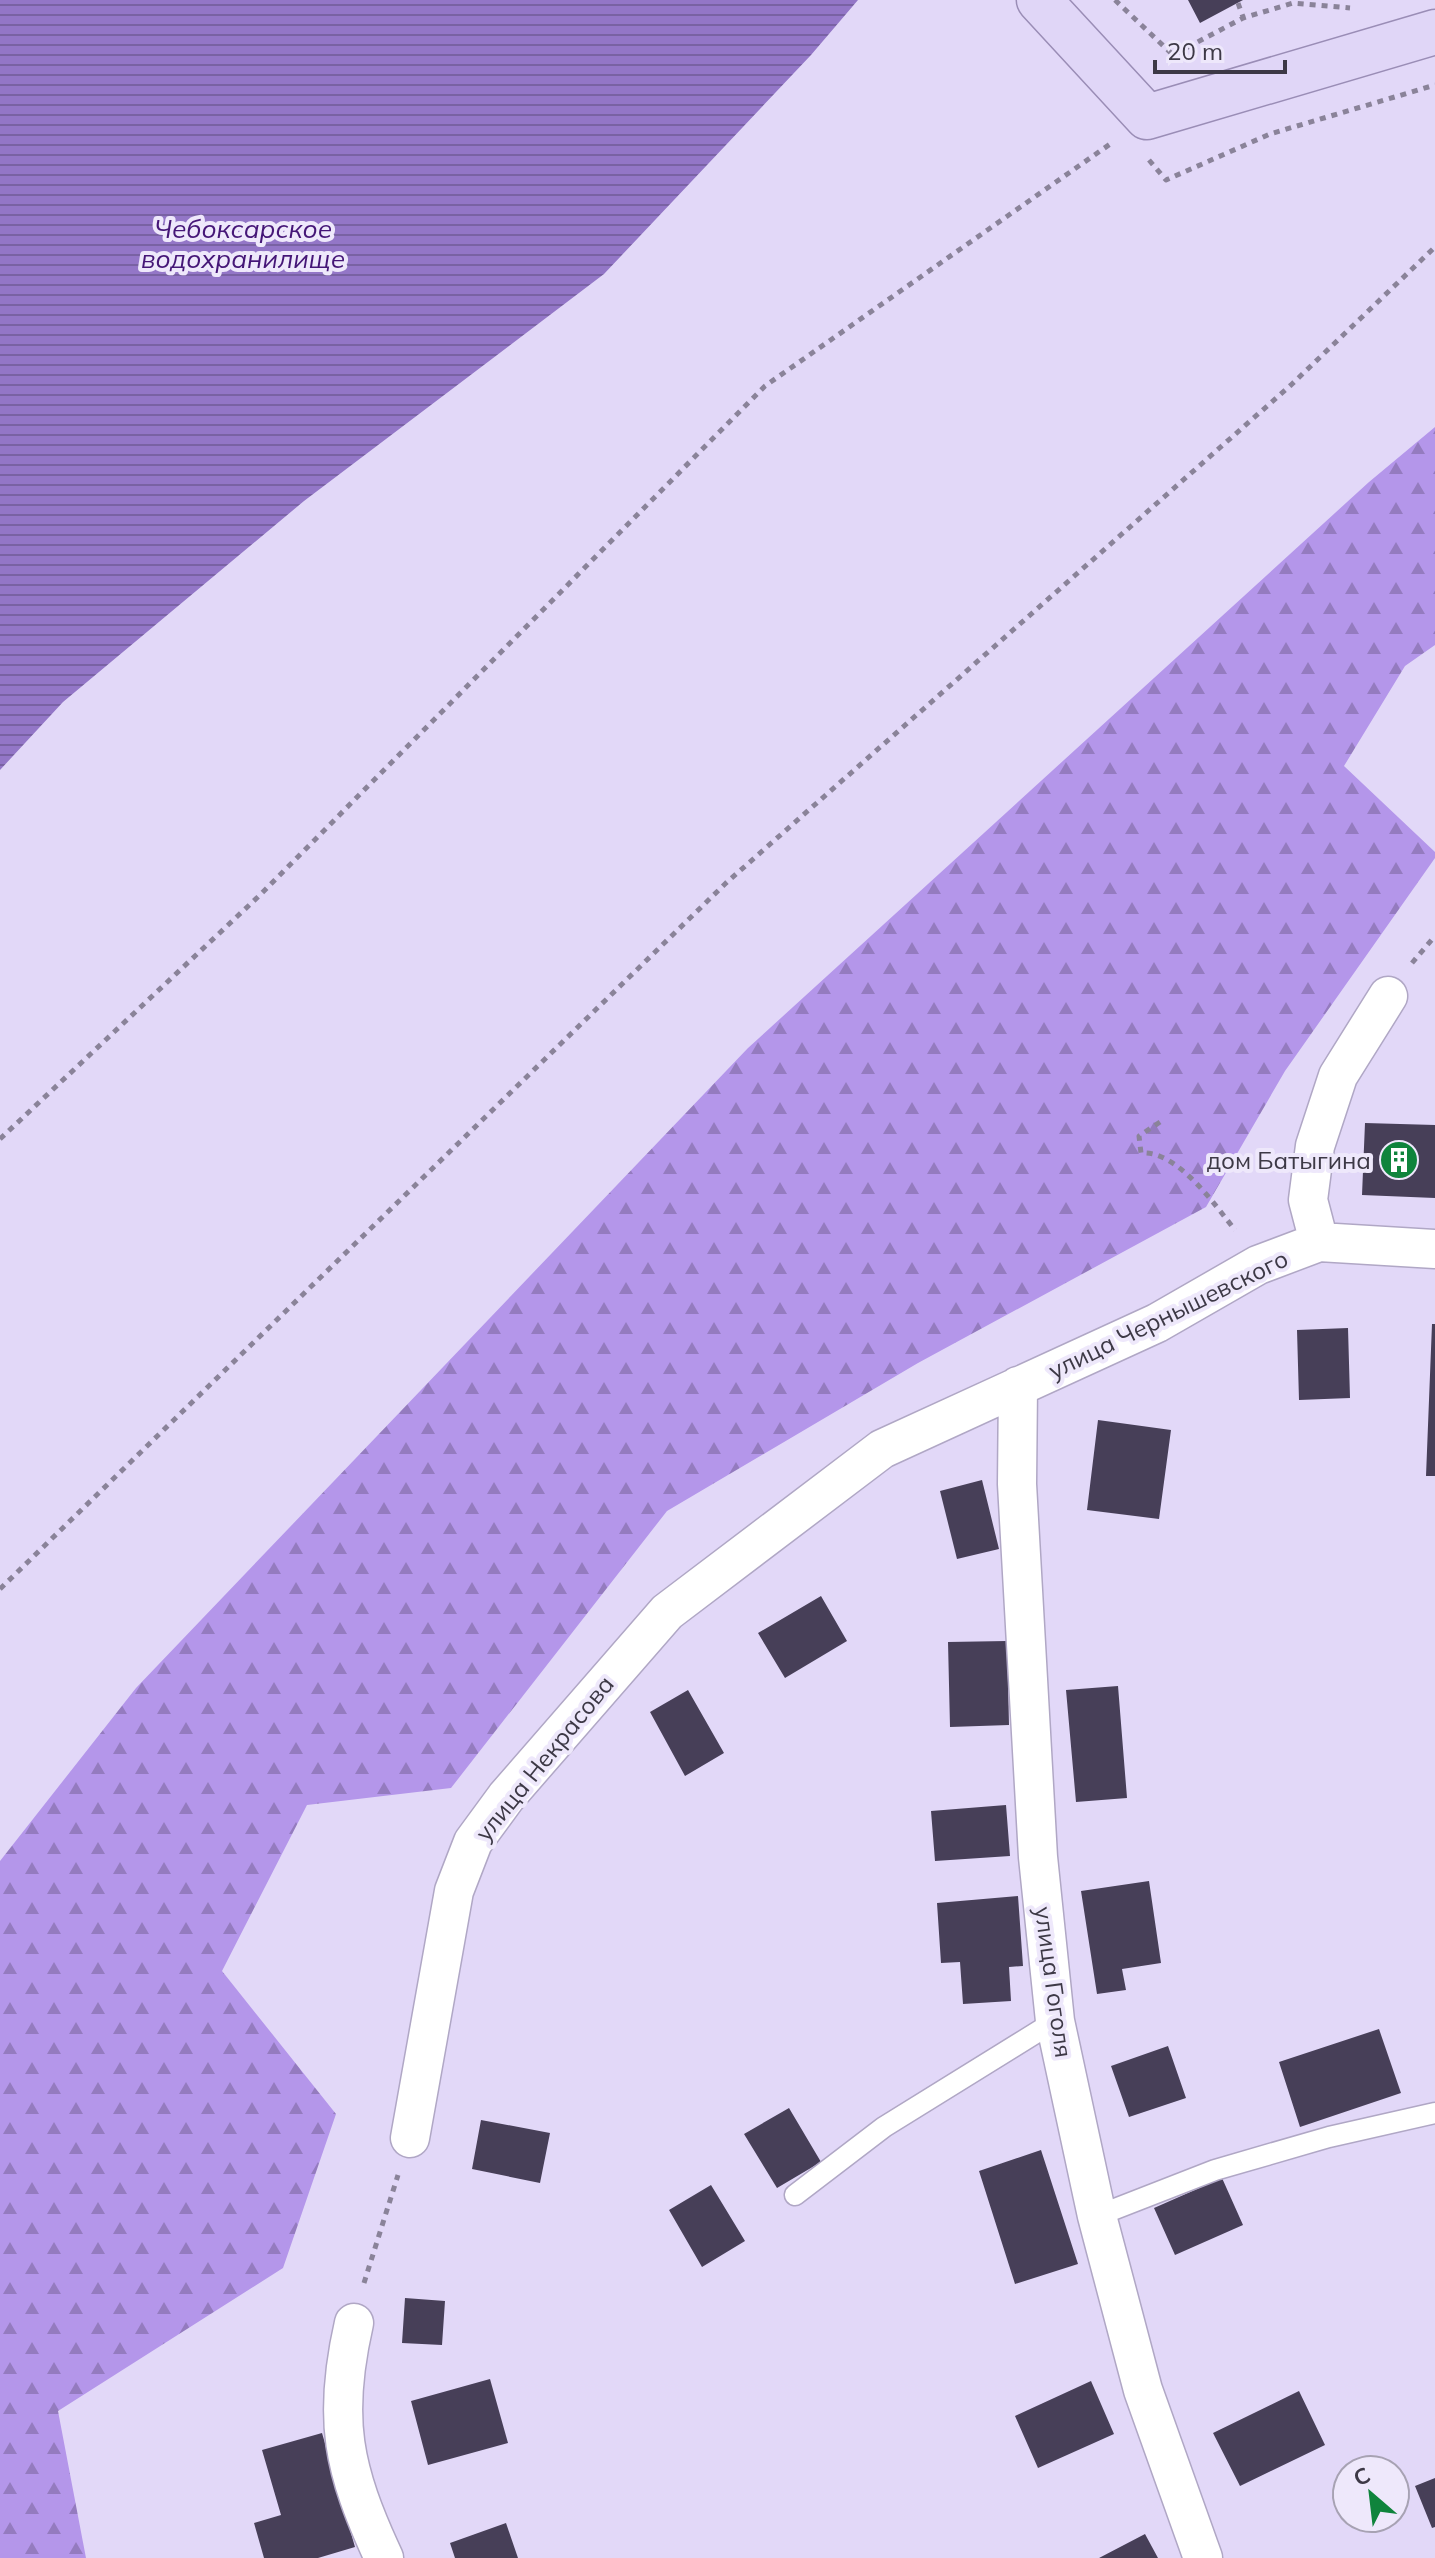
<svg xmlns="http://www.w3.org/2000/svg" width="1435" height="2558" viewBox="0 0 1435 2558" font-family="Mulish,sans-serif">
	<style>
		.forest { fill: url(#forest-firs) }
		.water { fill: url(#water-rules) }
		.building { fill: #473f58 }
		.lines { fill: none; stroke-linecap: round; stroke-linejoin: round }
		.lane-casing { stroke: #b0a7c5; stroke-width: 23 }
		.street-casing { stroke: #b0a7c5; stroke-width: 41 }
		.primary-casing { stroke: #9a8db6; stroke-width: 47 }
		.path { stroke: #8a8399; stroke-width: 5; stroke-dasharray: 6 6; stroke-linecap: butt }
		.lane { stroke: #fff; stroke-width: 20 }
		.street { stroke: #fff; stroke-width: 38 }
		.primary { stroke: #e0d6f7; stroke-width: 44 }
		.labels { text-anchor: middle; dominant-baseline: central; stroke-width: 8; stroke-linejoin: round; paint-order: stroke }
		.poi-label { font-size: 24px; fill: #3d3946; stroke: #eee8fb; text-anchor: end }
		.street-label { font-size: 24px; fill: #3d3946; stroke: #eee8fb }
		.water-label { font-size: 26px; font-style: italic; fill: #451677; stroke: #eee8fb }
	</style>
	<defs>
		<pattern id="forest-firs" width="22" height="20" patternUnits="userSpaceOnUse" patternTransform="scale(2)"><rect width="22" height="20" fill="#b496ea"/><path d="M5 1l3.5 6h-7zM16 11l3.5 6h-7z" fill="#947bbf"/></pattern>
		<pattern id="water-rules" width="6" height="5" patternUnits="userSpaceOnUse" patternTransform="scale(2)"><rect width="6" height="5" fill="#9376c7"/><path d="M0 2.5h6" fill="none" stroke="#7962a3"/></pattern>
	</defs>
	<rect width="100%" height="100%" fill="#e2d8f8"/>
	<path class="forest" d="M1435,427V645L1405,666L1344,766L1435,852V858L1285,1071L1206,1207L918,1363L667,1511L451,1788L307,1805L222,1971L336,2114L283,2268L58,2411L86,2558H0V1861L136,1688L748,1048L1369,482Z"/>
	<path class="water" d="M0,0H858L811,55L604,274L304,501L63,702L0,770Z"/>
	<path class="building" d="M1188,0H1243L1200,23Z
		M1365,1123L1435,1125V1198L1362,1195Z
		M1432,1324H1435V1476H1426Z
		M1348,1328L1350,1398L1299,1400L1297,1330Z
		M1098,1420L1171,1430L1159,1519L1087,1510Z
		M982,1480L999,1549L957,1559L940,1491Z
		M821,1596L847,1641L785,1678L758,1633Z
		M1007,1641L1009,1725L950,1727L948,1642Z
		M1118,1686L1127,1798L1076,1802L1066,1690Z
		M688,1690L724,1753L685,1776L650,1712Z
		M1006,1805L1010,1856L935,1861L931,1811Z
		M1149,1881L1161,1963L1122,1969L1126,1990L1097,1994L1081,1891Z
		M1018,1896L1023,1966L1009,1967L1011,2001L963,2004L960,1962L941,1963L937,1903Z
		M1379,2029L1401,2093L1300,2127L1279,2062Z
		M1168,2046L1186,2098L1129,2117L1111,2066Z
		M789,2108L821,2162L777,2188L744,2134Z
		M481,2120L550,2133L540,2183L472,2169Z
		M1041,2150L1078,2264L1015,2284L979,2171Z
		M1222,2178L1243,2225L1175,2255L1154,2208Z
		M711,2185L745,2241L702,2267L669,2210Z
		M405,2298L445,2301L442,2345L402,2343Z
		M490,2379L508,2443L428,2465L411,2401Z
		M1091,2381L1114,2434L1038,2468L1015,2416Z
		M1299,2391L1325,2445L1240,2486L1213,2433Z
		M322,2433L355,2547L318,2558H264L254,2523L281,2515L262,2450Z
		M1435,2478V2527L1432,2528L1415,2486Z
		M506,2523L518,2558H455L450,2543Z
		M1145,2534L1158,2558H1099Z"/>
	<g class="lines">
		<defs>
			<path id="lane" d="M795,2195L884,2127L1055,2021
				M1097,2216L1215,2170L1329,2137L1435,2113"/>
			<path id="street" d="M1319,1242L1308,1200L1315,1146L1338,1076L1388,996
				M1018,1386L1017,1484L1038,1857L1055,2021L1097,2216L1143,2390L1203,2558
				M410,2138L454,1891L473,1842L506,1797L667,1612L882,1449L1157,1323L1258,1265L1319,1242L1435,1249
				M354,2323C332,2419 343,2470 384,2558"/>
			<path id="primary" d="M1039,0L1147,117L1435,32"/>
		</defs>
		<use href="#lane" class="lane-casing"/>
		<use href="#street" class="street-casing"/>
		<use href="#primary" class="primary-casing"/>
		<path class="path" d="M1115,0L1173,55L1243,18L1293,3L1350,8
			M1238,3L1243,17
			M1149,160L1166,180L1270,134L1435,85
			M1412,963L1435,936
			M1160,1122L1139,1136L1141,1153C1177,1150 1215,1205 1235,1230
			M0,1139L260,895L765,386L1113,142
			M0,1589L726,883L1291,385L1435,247
			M364,2283L398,2175"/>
		<use href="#lane" class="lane"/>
		<use href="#street" class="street"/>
		<use href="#primary" class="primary"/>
	</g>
	<defs>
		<symbol id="building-disc" viewBox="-11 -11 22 22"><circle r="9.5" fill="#0f843c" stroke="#eee8fb"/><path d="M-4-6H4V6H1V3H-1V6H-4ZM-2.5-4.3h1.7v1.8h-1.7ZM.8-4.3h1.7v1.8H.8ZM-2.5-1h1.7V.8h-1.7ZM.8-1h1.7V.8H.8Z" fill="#fff"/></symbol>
	</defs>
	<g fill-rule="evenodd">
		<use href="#building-disc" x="1377" y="1138" width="44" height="44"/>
	</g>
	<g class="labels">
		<g class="poi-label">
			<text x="1371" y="1160">дом Батыгина</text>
		</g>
		<g class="street-label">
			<text transform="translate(1168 1314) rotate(-26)">улица Чернышевского</text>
			<text transform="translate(544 1758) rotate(-51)">улица Некрасова</text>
			<text transform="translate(1054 1982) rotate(82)">улица Гоголя</text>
		</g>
		<g class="water-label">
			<text x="243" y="228">Чебоксарское<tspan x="243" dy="30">водохранилище</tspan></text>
		</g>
	</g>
	<g transform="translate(1371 2494) rotate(332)"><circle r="38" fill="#eee8fb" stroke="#a7a2b3" stroke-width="2"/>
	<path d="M0-6L14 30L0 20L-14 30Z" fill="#0f843c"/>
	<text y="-12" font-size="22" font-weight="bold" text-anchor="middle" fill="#3d3946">С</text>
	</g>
	<path d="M1155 60v12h130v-12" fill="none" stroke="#3d3946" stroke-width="4"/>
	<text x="1167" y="60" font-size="24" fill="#3d3946" stroke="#eee8fb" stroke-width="6" paint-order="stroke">20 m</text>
</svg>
